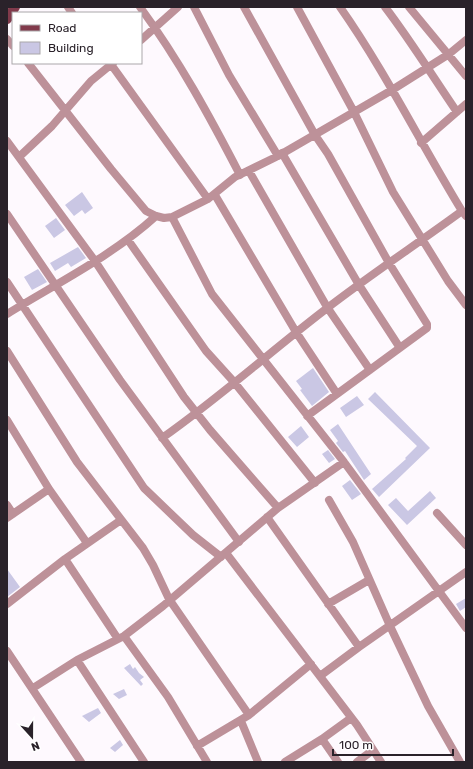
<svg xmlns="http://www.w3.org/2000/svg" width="473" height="769" viewBox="0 0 473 769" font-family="Rubik,sans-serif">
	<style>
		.building { fill: #cac7e4 }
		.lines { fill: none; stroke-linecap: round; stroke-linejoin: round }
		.minor { stroke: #bd9199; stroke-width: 8 }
		.major { stroke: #813a4b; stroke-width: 10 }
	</style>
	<rect width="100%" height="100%" fill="#fef9fe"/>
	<path class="building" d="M82,192L93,208L85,214L82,210L74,216L65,205Z
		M56,218L65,230L54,238L45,226Z
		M78,247L86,258L71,267L68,263L55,271L50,263Z
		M38,269L47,282L32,290L24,277Z
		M313,368L329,392L312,406L300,390L302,389L296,381Z
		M375,392L430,448L379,497L372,489L406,459L405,458L417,446L368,399Z
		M357,396L364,405L346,417L340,408Z
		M338,424L371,474L364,480L345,451L343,452L336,443L338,441L330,430Z
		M301,426L309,437L297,447L288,437Z
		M328,450L335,459L329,463L322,454Z
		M350,480L361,494L352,500L342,486Z
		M430,491L436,498L407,525L388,505L396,498L408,511Z
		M7,569L20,587L7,597Z
		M466,598V607L460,611L456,604Z
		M130,664L133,669L135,667L139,673L144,677L140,680L143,684L141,686L124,668Z
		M124,689L127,695L119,699L113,694Z
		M98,708L101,713L89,722L82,716Z
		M120,740L123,745L115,752L110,748Z"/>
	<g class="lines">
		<path class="minor" d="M68,7L72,13
			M140,7C179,60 210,117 240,175
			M194,7L229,75L278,156
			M244,7L315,135L328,154L389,263L427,324V328L307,416
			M297,7L354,112L393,192L448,281L466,305
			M340,7C385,71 421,144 462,211L466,216
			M385,7C411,41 433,77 457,112
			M409,7L466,76
			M7,39L13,46
			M141,40L178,7
			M28,63L111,169L146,211L156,216L164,218L172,217L208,199L235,177L278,156L392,90L449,54L466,40
			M110,63L208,199
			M7,141L95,261L184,397L210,430L278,508
			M421,143L466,104
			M282,153L359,285L400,348
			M19,157L52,126L91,81L113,63
			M249,171L327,307L370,370
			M215,195L296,332L337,394
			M7,214L120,380L239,542
			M172,217L212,294L344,462L466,628
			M128,240L206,351L234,382L315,483
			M7,282L144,488L193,535L221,557
			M7,314C57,283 112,256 156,216
			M7,351L77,462L143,548L153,565L169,599L249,715
			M7,420L49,489L87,543
			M162,438C219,398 271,351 326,309C370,275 417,244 462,211
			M329,500L353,542L390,626L428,706L460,762
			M7,505L13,514
			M437,513L466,545
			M267,517L359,647
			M7,518L49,489
			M226,553L357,725L381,762
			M65,559L118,639
			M7,604L65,559L121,520
			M328,604L369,580
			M124,636L168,697L207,762
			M7,651L81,762
			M77,660L144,762
			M320,676L359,647L466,572
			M33,688L77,660L124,636L163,606L278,508L344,462
			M241,721L258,762
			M197,746L249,715L311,664
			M285,762L322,739
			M338,762L322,739L351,718
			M357,762L373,750"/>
		<path class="major" d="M7,19L15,7"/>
	</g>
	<rect width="473" height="769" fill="none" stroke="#2a222a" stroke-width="16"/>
	<rect x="12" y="12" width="130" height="52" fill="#ffffff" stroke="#aaa7aa"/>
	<rect x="20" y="25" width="20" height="6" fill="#813a4b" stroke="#aaa7aa"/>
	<text x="48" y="32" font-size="12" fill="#2a222a">Road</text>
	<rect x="20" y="42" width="20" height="12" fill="#cac7e4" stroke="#aaa7aa"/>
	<text x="48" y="52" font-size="12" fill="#2a222a">Building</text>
	<g transform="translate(32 737) rotate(159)" stroke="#ffffff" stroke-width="3" paint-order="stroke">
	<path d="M0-3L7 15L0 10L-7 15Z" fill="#2a222a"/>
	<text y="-6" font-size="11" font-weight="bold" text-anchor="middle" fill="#2a222a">N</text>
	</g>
	<path d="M333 749v6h120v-6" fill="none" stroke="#2a222a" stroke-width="2"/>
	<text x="339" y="749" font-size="12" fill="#2a222a" stroke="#ffffff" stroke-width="3" paint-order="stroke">100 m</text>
</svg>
